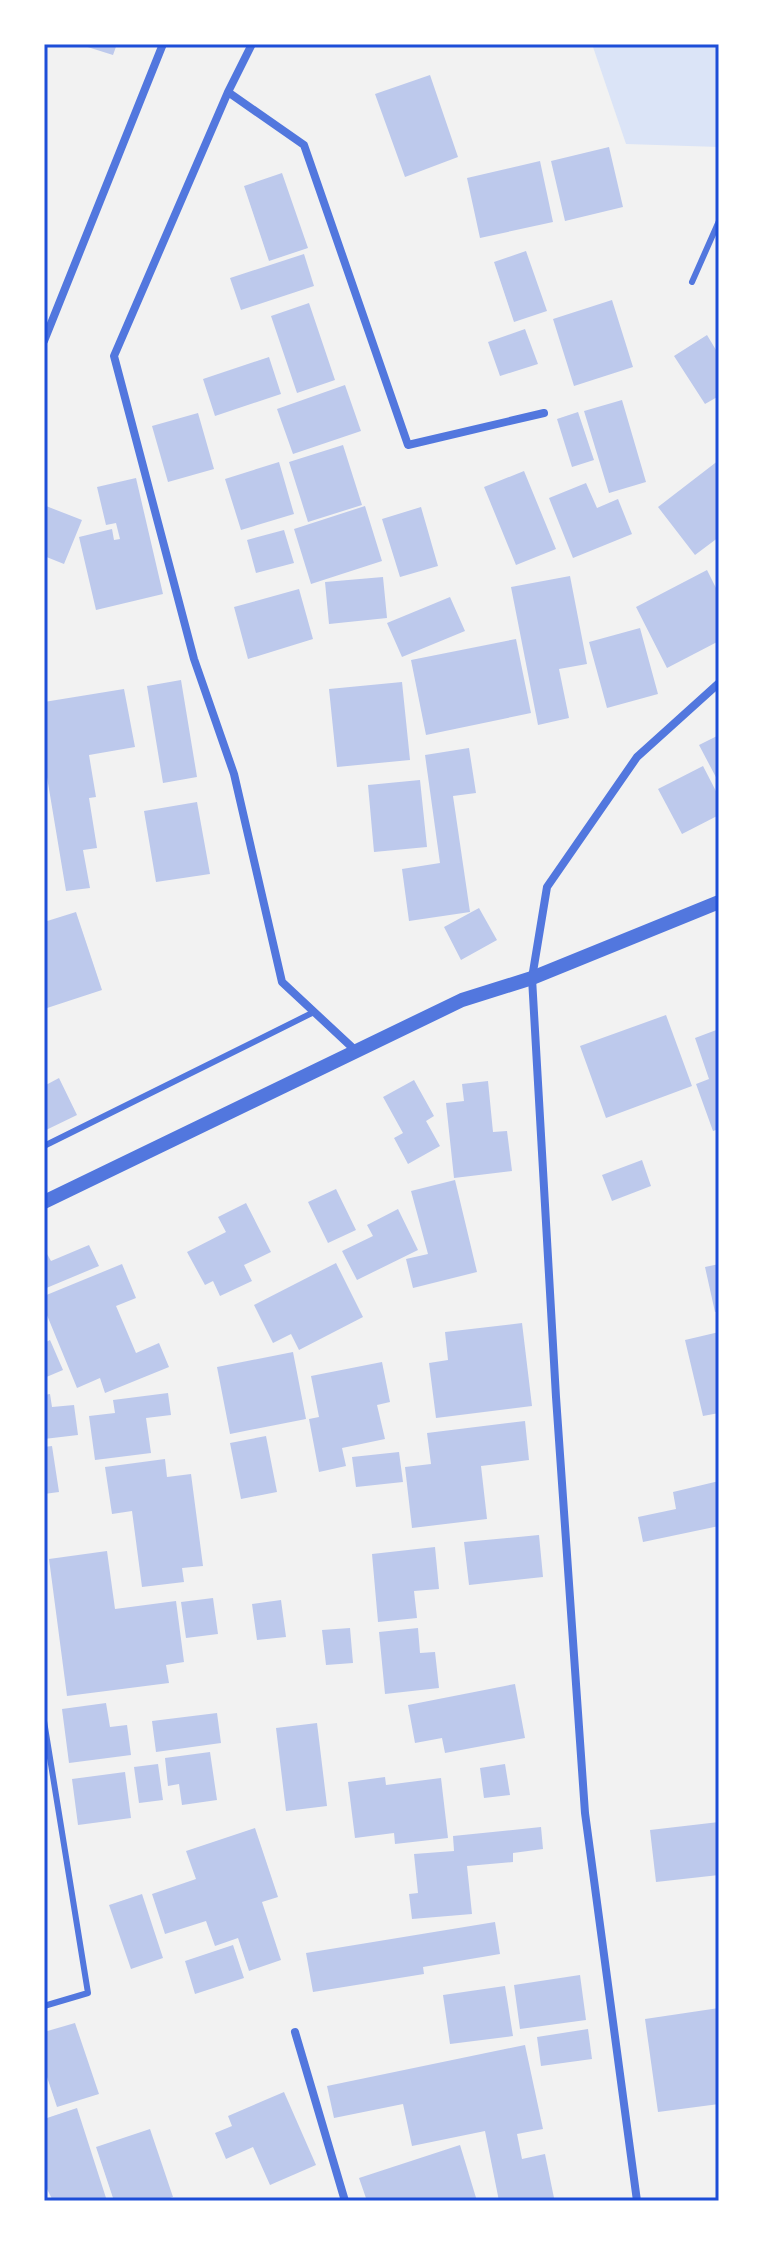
<svg xmlns="http://www.w3.org/2000/svg" width="763" height="2245" viewBox="0 0 763 2245" font-family="'Exo 2',sans-serif">
	<style>
		.green { fill: #dbe4f7 }
		.building { fill: #bdc9ec }
		.lines { fill: none; stroke-linecap: round; stroke-linejoin: round }
		.service { stroke: #5277de; stroke-width: 6 }
		.minor { stroke: #5277de; stroke-width: 8 }
		.tertiary { stroke: #5277de; stroke-width: 14 }
		.neatline { fill: none; stroke: #1d4ed8; stroke-width: 3 }
	</style>
	<rect width="100%" height="100%" fill="#f2f2f2"/>
	<path class="green" d="M592,44H719V147L626,144Z"/>
	<path class="building" d="M78,44H117L113,55Z
		M430,75L458,157L405,177L375,94Z
		M609,147L623,207L565,221L551,161Z
		M540,161L553,222L480,238L467,178Z
		M282,173L308,248L269,261L244,186Z
		M526,251L547,311L514,322L494,262Z
		M304,254L314,286L241,310L230,278Z
		M612,300L633,367L574,386L553,319Z
		M309,303L335,380L297,393L271,316Z
		M525,329L538,364L500,376L488,342Z
		M707,335L719,355V396L705,404L674,356Z
		M269,357L281,394L215,416L203,379Z
		M345,385L361,431L293,454L277,409Z
		M622,400L646,482L609,493L584,411Z
		M578,412L594,460L572,467L557,419Z
		M198,413L214,469L168,482L152,426Z
		M343,445L362,505L308,522L289,462Z
		M719,460V537L695,555L658,507Z
		M279,462L294,514L241,530L225,479Z
		M524,471L556,549L516,565L484,487Z
		M136,478L163,594L96,610L79,537L112,529L114,540L120,539L116,523L106,525L97,487Z
		M586,483L597,508L618,499L632,534L573,558L549,498Z
		M46,506L82,520L64,564L44,556V510Z
		M365,506L382,561L311,584L294,529Z
		M421,507L438,566L400,577L382,519Z
		M284,530L294,563L256,573L247,540Z
		M707,570L719,594V641L667,668L636,607Z
		M570,576L587,664L559,669L569,718L538,725L511,587Z
		M383,577L387,618L329,624L325,582Z
		M299,589L313,639L248,659L234,607Z
		M450,597L465,631L402,657L387,623Z
		M640,628L658,694L607,708L589,642Z
		M516,639L531,713L426,735L411,660Z
		M181,680L197,777L163,783L147,686Z
		M402,682L410,760L337,767L329,689Z
		M124,689L135,747L89,755L96,797L89,798L97,848L83,850L90,888L66,891L44,759V702Z
		M719,735V783L699,745Z
		M469,748L476,793L453,796L470,912L409,921L402,869L440,863L425,755Z
		M703,766L719,797V815L682,834L658,789Z
		M420,780L427,847L374,852L368,785Z
		M197,802L210,874L156,882L144,811Z
		M479,908L497,940L461,960L444,927Z
		M76,912L102,990L44,1009V922Z
		M666,1015L692,1086L606,1118L580,1046Z
		M719,1029V1129L713,1131L696,1084L709,1079L695,1038Z
		M59,1078L77,1115L44,1131V1086Z
		M414,1080L434,1116L426,1121L440,1146L408,1164L394,1138L403,1133L383,1097Z
		M488,1081L493,1132L507,1131L512,1171L454,1178L446,1103L464,1101L462,1084Z
		M642,1160L651,1186L612,1201L602,1175Z
		M455,1180L477,1272L413,1288L406,1259L428,1254L411,1191Z
		M336,1189L356,1230L328,1243L308,1202Z
		M246,1203L271,1252L244,1265L252,1281L220,1296L213,1281L205,1285L187,1252L226,1232L218,1217Z
		M398,1209L418,1250L357,1280L342,1251L373,1236L367,1225Z
		M89,1245L99,1266L44,1289V1255L47,1254L51,1261Z
		M336,1263L363,1317L299,1350L291,1334L273,1343L254,1305Z
		M122,1264L136,1298L116,1306L136,1353L159,1343L169,1367L105,1393L100,1378L77,1388L44,1308V1296Z
		M719,1264V1311L715,1312L705,1267Z
		M522,1323L532,1406L436,1418L429,1363L448,1360L445,1332Z
		M719,1332V1413L703,1416L685,1340Z
		M50,1340L63,1370L44,1378V1343Z
		M293,1352L306,1419L230,1434L217,1367Z
		M382,1362L390,1402L377,1405L385,1439L342,1448L346,1466L319,1472L309,1419L319,1417L311,1376Z
		M168,1393L171,1415L146,1418L151,1453L95,1460L89,1416L115,1413L113,1400Z
		M50,1394L52,1407L74,1405L78,1435L44,1439V1395Z
		M525,1421L529,1460L481,1466L487,1519L412,1528L405,1467L431,1464L427,1433Z
		M266,1436L277,1492L241,1499L230,1443Z
		M52,1446L59,1492L44,1494V1447Z
		M399,1452L403,1482L356,1487L352,1457Z
		M165,1459L167,1477L191,1474L203,1566L182,1568L184,1582L142,1587L132,1511L112,1514L105,1467Z
		M719,1481V1526L643,1542L638,1517L676,1509L673,1492Z
		M539,1535L543,1577L469,1585L464,1542Z
		M435,1547L439,1589L414,1591L417,1618L378,1622L372,1554Z
		M107,1551L115,1609L176,1601L184,1662L166,1665L169,1683L67,1696L49,1559Z
		M213,1598L218,1634L186,1638L181,1602Z
		M281,1600L286,1637L257,1640L252,1604Z
		M350,1628L353,1663L326,1665L322,1630Z
		M418,1628L420,1653L435,1652L439,1688L385,1694L379,1632Z
		M515,1684L525,1738L445,1753L442,1738L415,1743L408,1705Z
		M106,1703L110,1727L127,1725L131,1755L69,1763L62,1709Z
		M217,1713L221,1743L156,1752L152,1721Z
		M317,1723L327,1806L286,1811L276,1728Z
		M210,1752L217,1800L182,1805L179,1784L168,1786L165,1758Z
		M158,1764L163,1800L139,1803L134,1767Z
		M505,1764L510,1795L484,1798L480,1768Z
		M125,1772L131,1818L78,1825L72,1779Z
		M385,1777L386,1785L441,1778L448,1838L395,1844L394,1833L355,1838L348,1782Z
		M719,1822V1875L656,1882L650,1830Z
		M541,1827L543,1849L513,1853V1862L467,1866L472,1914L412,1919L409,1894L418,1893L414,1854L454,1851L453,1836Z
		M255,1828L278,1897L262,1902L281,1960L249,1971L238,1938L215,1946L206,1921L165,1934L152,1894L196,1879L186,1851Z
		M142,1894L163,1958L131,1969L109,1905Z
		M495,1922L500,1954L423,1967L424,1974L313,1992L306,1953Z
		M233,1945L244,1978L195,1994L185,1961Z
		M580,1975L586,2020L520,2029L514,1985Z
		M505,1986L513,2036L450,2044L443,1995Z
		M719,2008V2104L658,2112L645,2019Z
		M75,2023L99,2094L57,2107L44,2068V2032Z
		M588,2029L592,2059L541,2066L537,2037Z
		M525,2045L543,2129L517,2134L522,2159L545,2154L554,2198L538,2201H499L485,2131L412,2146L403,2104L334,2118L327,2086Z
		M284,2092L316,2165L270,2185L253,2147L226,2159L215,2133L232,2126L228,2116Z
		M77,2108L107,2201H53L44,2183V2119Z
		M150,2129L173,2197L160,2201H114L96,2147Z
		M460,2145L477,2201H367L359,2178Z"/>
	<g class="lines">
		<path class="service" d="M692,282L719,221
			M44,1146L314,1012
			M44,1721L88,1993L44,2006"/>
		<path class="minor" d="M252,44L228,92L114,356L194,659L234,774L282,982L356,1051
			M228,92L304,145L408,445L544,413
			M44,341L163,44
			M295,2032L345,2201
			M637,2201L585,1813L556,1397L532,978L547,887L637,757L719,683"/>
		<path class="tertiary" d="M44,1202L462,1000L532,978L719,902"/>
	</g>
	<rect width="763" height="2245" fill="none" stroke="#ffffff" stroke-width="92"/>
	<rect x="46" y="46" width="671" height="2153" class="neatline"/>
</svg>
